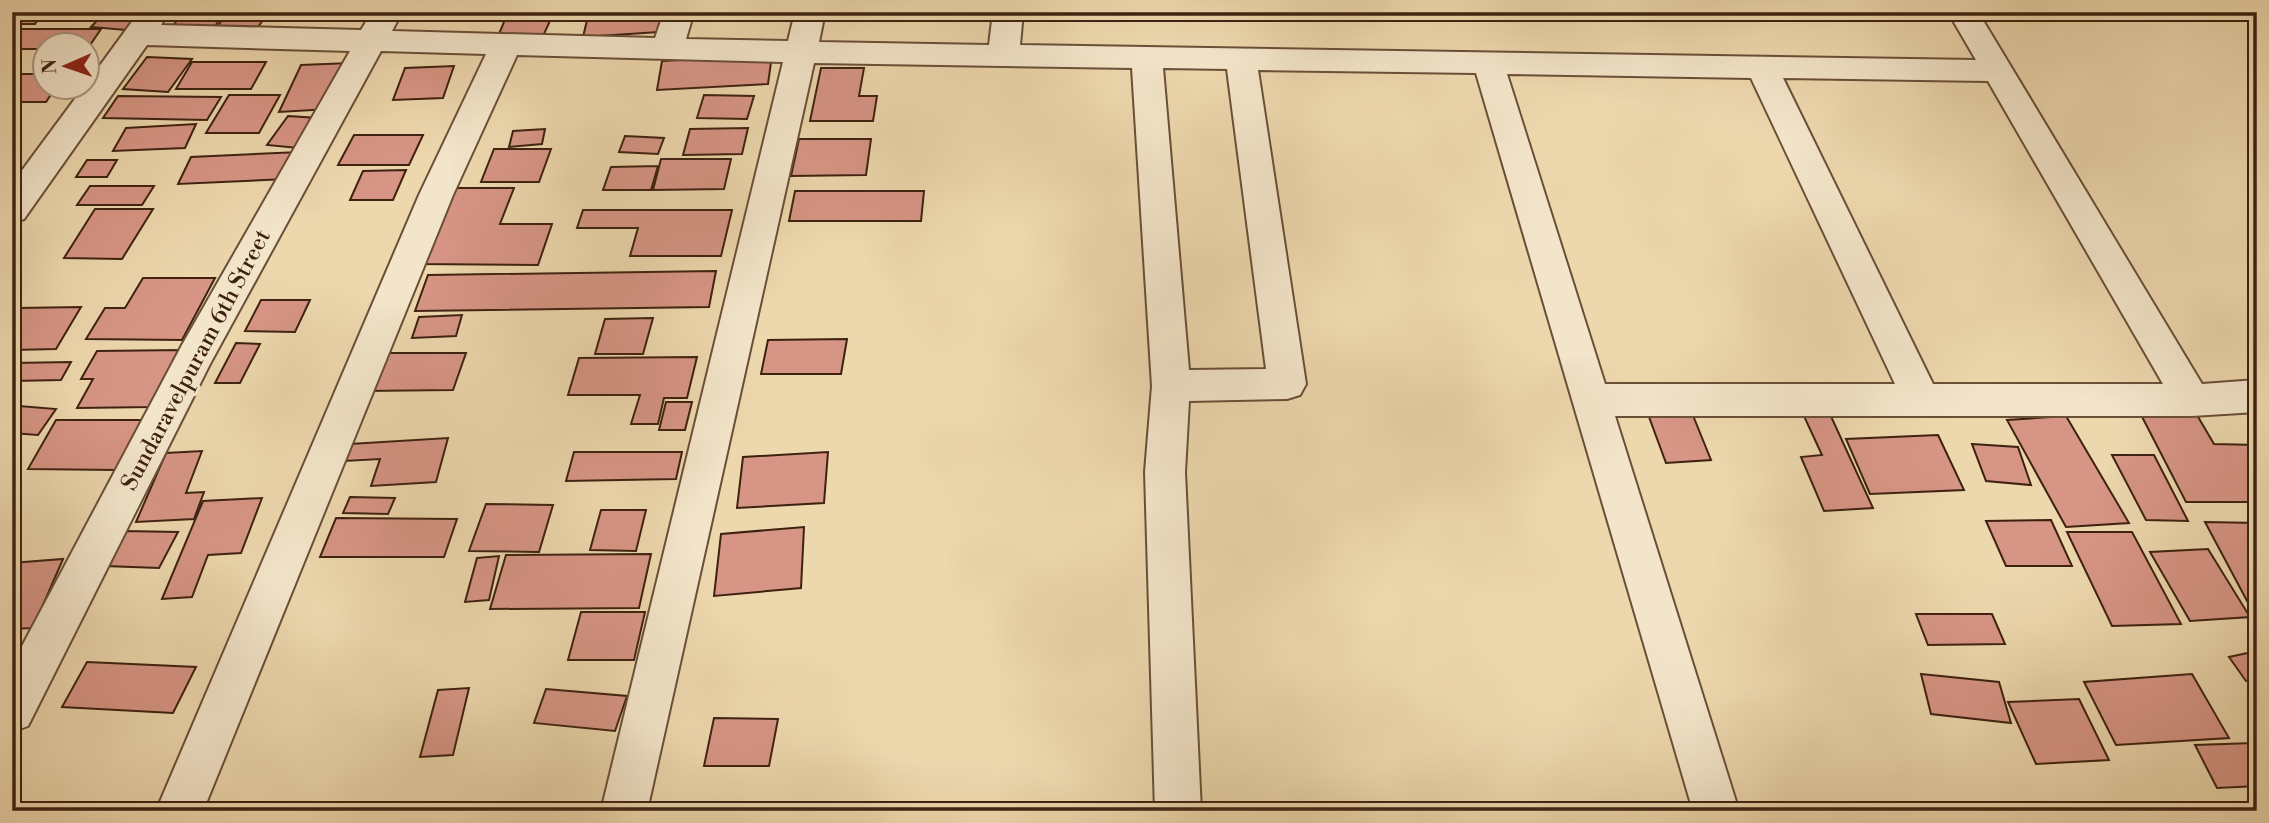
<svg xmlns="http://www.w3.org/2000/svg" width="2269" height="823" viewBox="0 0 2269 823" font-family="'Libre Bodoni',serif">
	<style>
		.building { fill: #d79585; stroke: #3e2210; stroke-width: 2 }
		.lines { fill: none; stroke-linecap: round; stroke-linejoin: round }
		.minor-casing { stroke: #6a4f37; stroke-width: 4 }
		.minor { fill: #f3e5ca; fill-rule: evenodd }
		.labels { text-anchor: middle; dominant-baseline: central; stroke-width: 6; stroke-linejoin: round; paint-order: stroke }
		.street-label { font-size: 23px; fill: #3e2210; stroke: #f3e5ca }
	</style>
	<rect width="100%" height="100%" fill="#edd7ad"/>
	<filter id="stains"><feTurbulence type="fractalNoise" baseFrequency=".00286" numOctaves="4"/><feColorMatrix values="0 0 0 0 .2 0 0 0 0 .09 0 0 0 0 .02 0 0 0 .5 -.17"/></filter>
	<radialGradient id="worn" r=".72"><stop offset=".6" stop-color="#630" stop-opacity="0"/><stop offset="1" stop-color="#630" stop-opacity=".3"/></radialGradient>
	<path class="building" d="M12,12H43L35,24H12Z
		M105,12H141L126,30L91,27Z
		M182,12H224L214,28H172Z
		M235,12H269L255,31L216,28L228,13Z
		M508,12H554L544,34H499Z
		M589,12H663L659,32L583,37Z
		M21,29H101L88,48V46H46V49H12V41Z
		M772,55L768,84L657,90L662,61Z
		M147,57L192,59L168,92L123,89Z
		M192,62H266L251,89H176Z
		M350,63L330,109L279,112L301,65Z
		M454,66L443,98L393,100L405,68Z
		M821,68H864L859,96H877L873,121H810Z
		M12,74H46V88H77L75,90H54L46,102H12Z
		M229,95H280L259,133H206Z
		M704,95L754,96L747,119L697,118Z
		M118,96L221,97L207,120L103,118Z
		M288,116L318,118L298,148L267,145Z
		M196,124L185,148L113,151L126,128Z
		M748,128L742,154L683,155L690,129Z
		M545,129L542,144L509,147L513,131Z
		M354,135H423L409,165H338Z
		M625,136L664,138L658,154L619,152Z
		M799,139H871L866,175L791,176Z
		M494,149H551L539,182H481Z
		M299,152L286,179L178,184L191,157Z
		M661,159H731L724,189L653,190Z
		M87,160H117L107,177H76Z
		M658,166L651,190H603L611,167Z
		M406,170L393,200H350L363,171Z
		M90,186H154L142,205H77Z
		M450,188H514L500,224H552L538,265L418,264Z
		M795,191H924L921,221H789Z
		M95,209H153L122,259L64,258Z
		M583,210H732L721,256H630L638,228H577Z
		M716,271L709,307L415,311L428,275Z
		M143,278H215L182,340L86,339L105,308H125Z
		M261,300H310L295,332L245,331Z
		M81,307L56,349L12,350V317L18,308Z
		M462,315L456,336L412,338L419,317Z
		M653,318L643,354H595L605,319Z
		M847,339L841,374H761L768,340Z
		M236,343L260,344L240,383H215Z
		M183,350L153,407L77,408L93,379H81L97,351Z
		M380,353H466L453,390L365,391Z
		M697,357L687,398H664L658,424H631L640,395H568L579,358Z
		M71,362L61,380L12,381V363Z
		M666,402H692L685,430H659Z
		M19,406L56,409L38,435L12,433V416Z
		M2138,409L2194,410L2214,444L2257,445V502H2186Z
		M1829,412L1873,508L1824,511L1801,457L1822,455L1803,414Z
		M1692,413L1711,460L1666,463L1649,417Z
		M2066,416L2129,523L2066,527L2007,420Z
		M56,420H143L116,470L28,469Z
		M1938,435L1964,490L1870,494L1846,439Z
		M448,438L436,482L371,486L380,459L344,461L350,444Z
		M1972,444L2018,447L2031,485L1986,481Z
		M202,451L186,493L204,492L194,519L136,522L166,453Z
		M574,452H682L676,479L566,481Z
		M828,452L824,503L737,508L743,457Z
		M2112,455H2154L2188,521L2146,520Z
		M350,497L395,498L388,514L343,513Z
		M262,498L241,553L208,555L192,597L162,599L203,501Z
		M486,504L553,505L539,552L469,551Z
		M601,510H646L636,551L590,550Z
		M336,518L457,519L444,557H320Z
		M2051,520L2072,566H2006L1986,521Z
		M2205,522L2257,523V614H2254Z
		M804,527L801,588L714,596L721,534Z
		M124,531L178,532L159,568L105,566Z
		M2067,532H2132L2181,624L2112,626Z
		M2208,549L2250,617L2190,621L2150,552Z
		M651,554L639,608L490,609L506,555Z
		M499,556L489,600L465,602L477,558Z
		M63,559L33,628L12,629V563Z
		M581,612H645L634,660H568Z
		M1916,614H1992L2005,644L1928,645Z
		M2257,651V679L2246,681L2229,657Z
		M87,662L196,667L173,713L62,707Z
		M1921,674L1999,682L2011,723L1931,714Z
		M2192,674L2229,738L2116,745L2084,682Z
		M469,688L453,755L420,757L438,690Z
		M546,689L627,696L615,731L534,723Z
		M2079,699L2109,760L2036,764L2008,702Z
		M714,718L778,719L769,766H704Z
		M2254,743L2257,748V786L2217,788L2195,745Z"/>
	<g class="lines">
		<defs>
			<path id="minor" d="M139,12H169L161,25L361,30L372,12H402L392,31L655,38L664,12H694L686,39L788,41L795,12H825L819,42L989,45L993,12H1023L1020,45L1976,60L1948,12H1978L2202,384L2257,380V412L2192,416H1615L1739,811H1693L1476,73L1258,70L1306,384L1300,395L1287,399L1189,401L1185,472L1201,811H1155L1145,472L1152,386L1132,68L814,63L647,811H601L783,62L517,55L453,195L203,811H156L419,195L486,54L381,51L210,364L28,726L12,732V665L182,345L350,51L147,45L24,219L12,223V184L83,88H88V82ZM1163,68L1227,69L1266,369L1189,370ZM1507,74L1751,78L1895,384H1605ZM1783,78L1988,81L2163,384H1933Z"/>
		</defs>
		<use href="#minor" class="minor-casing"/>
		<use href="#minor" class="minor"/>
	</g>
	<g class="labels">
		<g class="street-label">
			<text transform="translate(196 360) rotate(-62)">Sundaravelpuram 6th Street</text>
		</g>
	</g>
	<rect width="2269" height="823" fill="none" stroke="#edd7ad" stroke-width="42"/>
	<rect x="14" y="14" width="2241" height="795" fill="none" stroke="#3e2210" stroke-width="3.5"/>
	<rect x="21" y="21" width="2227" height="781" fill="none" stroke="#3e2210" stroke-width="2"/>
	<g transform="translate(66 66) rotate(268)"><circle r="33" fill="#f3e5ca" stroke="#ab9780" stroke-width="2"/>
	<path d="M0-5L12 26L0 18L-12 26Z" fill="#8f2418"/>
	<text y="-10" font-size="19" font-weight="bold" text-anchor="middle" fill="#3e2210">N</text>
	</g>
	<rect width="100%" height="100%" filter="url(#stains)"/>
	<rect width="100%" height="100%" fill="url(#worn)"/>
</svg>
